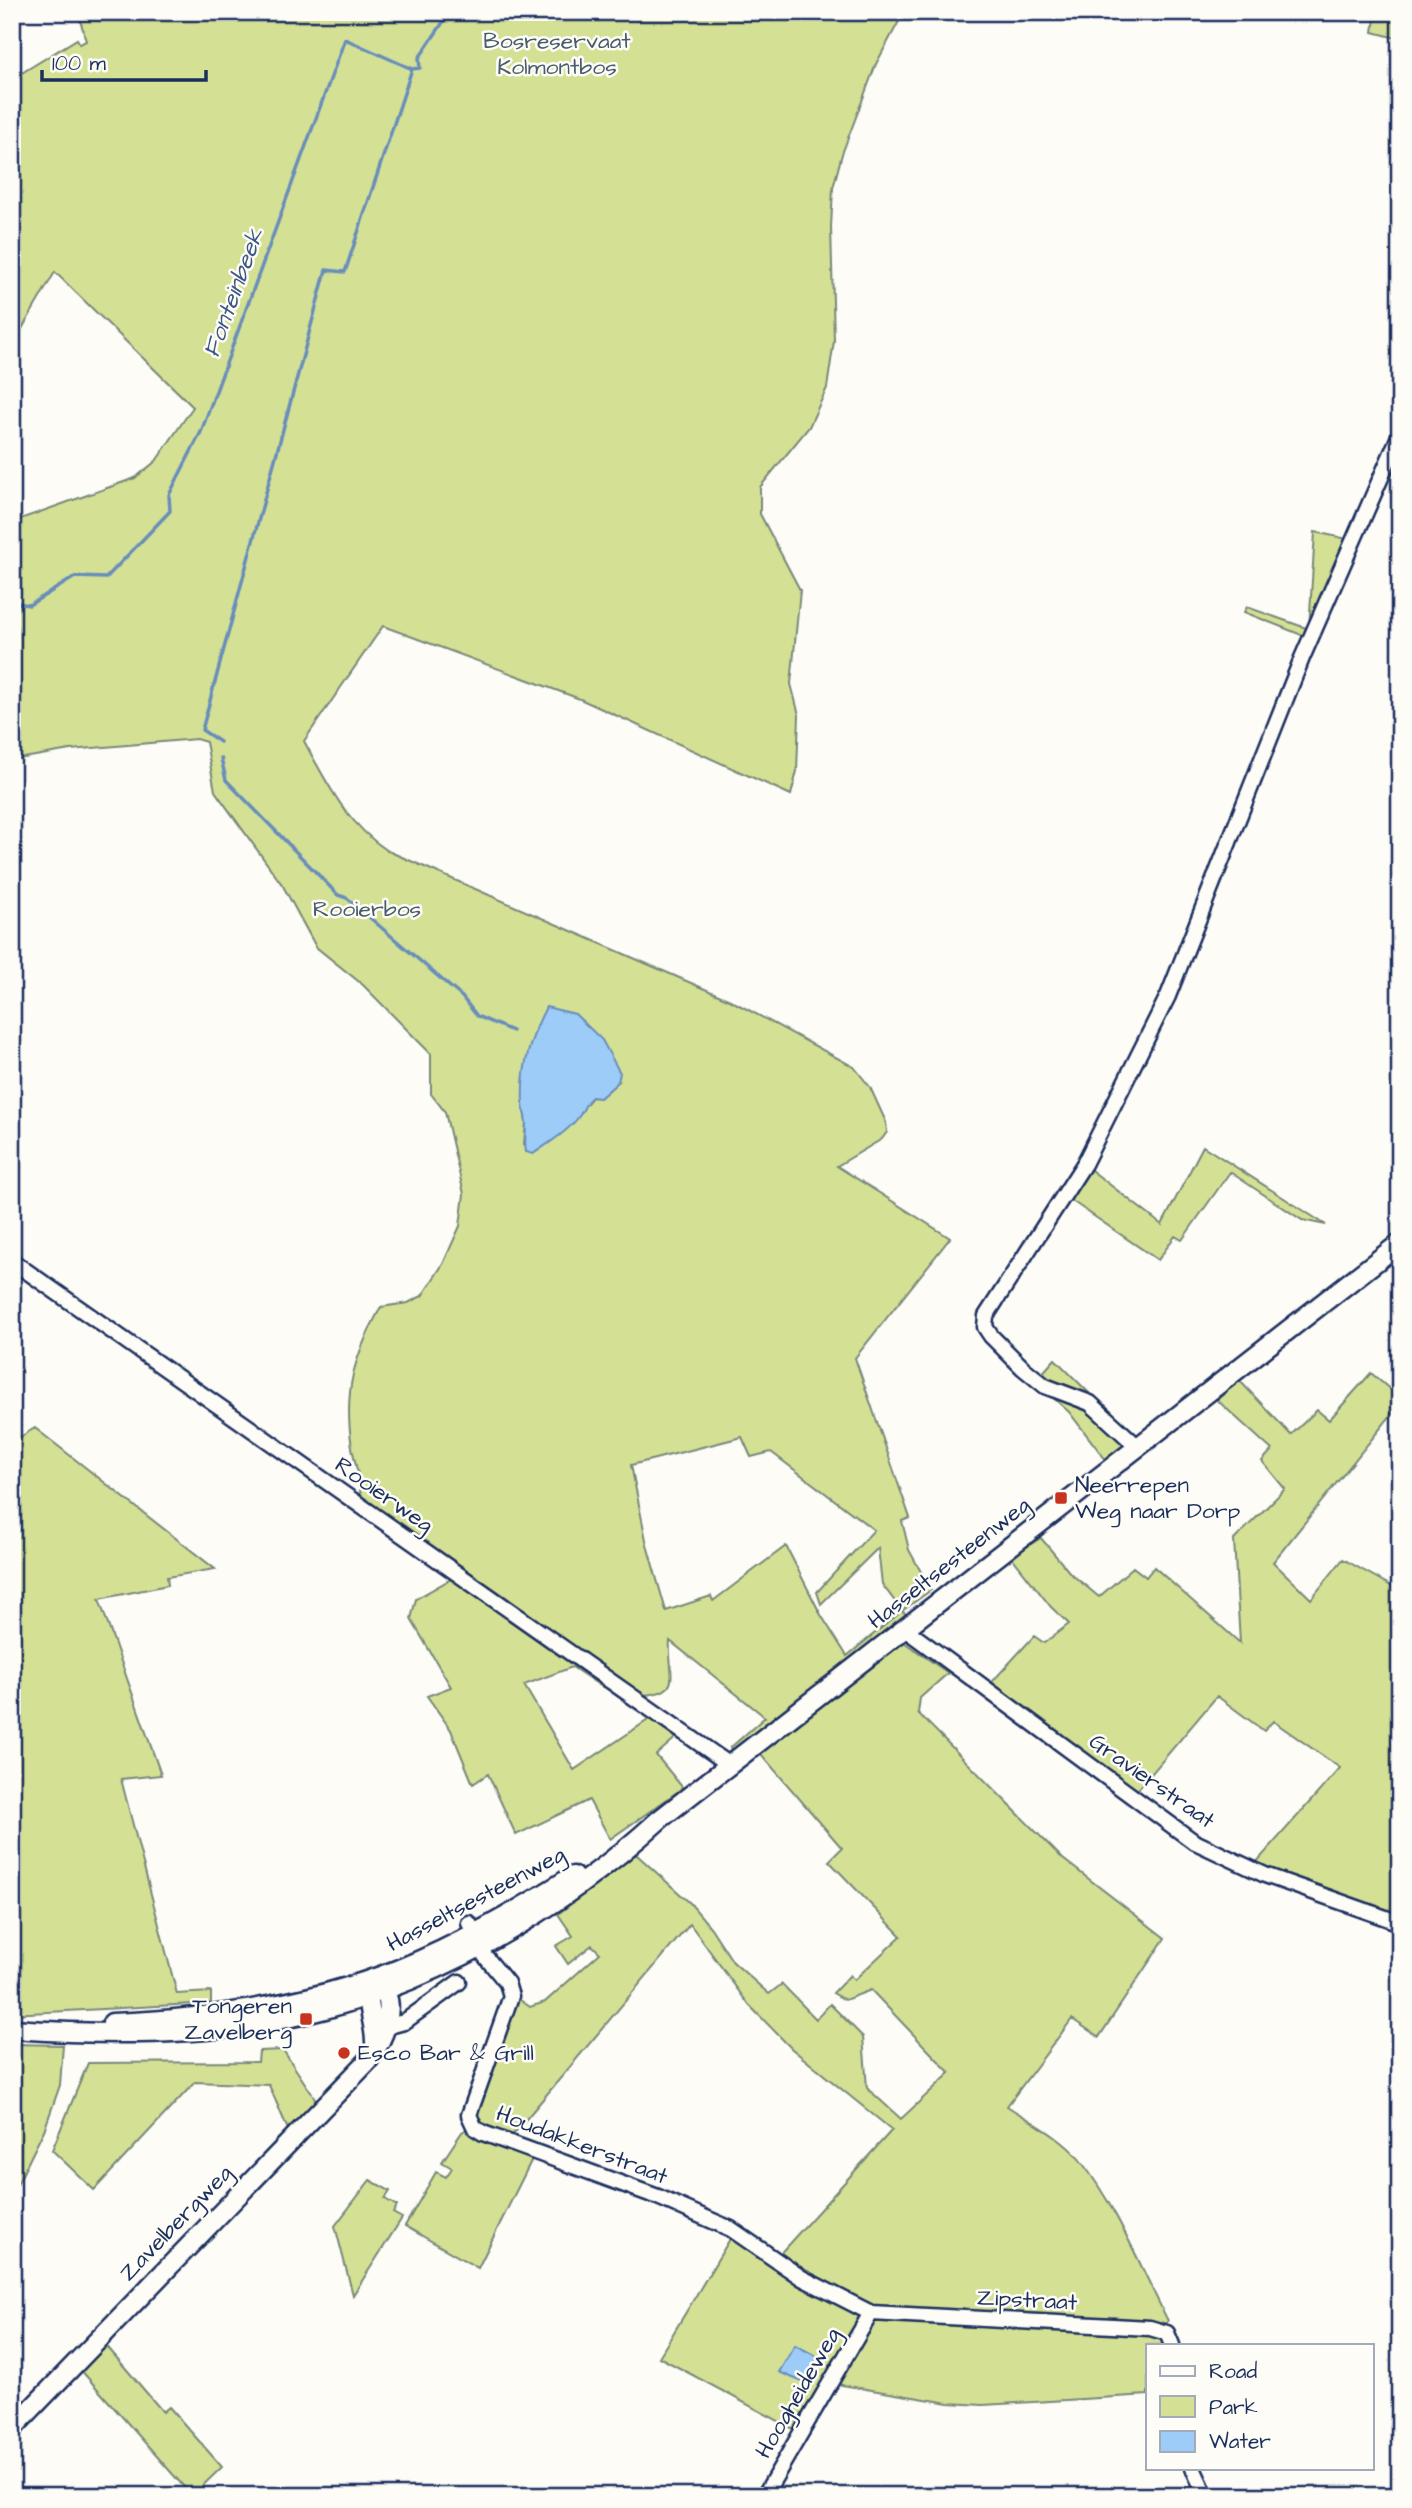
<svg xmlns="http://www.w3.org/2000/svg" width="1412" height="2508" viewBox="0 0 1412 2508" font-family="'Architects Daughter',sans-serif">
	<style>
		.green { fill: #d4e194; stroke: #788879; stroke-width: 2; fill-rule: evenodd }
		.water { fill: #9dccf9; stroke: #698dbb; stroke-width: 2 }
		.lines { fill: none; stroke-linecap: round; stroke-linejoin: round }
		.stream { stroke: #698dbb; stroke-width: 3.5 }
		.minor-casing { stroke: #1b2f5e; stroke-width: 19 }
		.major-casing { stroke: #1b2f5e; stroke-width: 23 }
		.minor { stroke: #fdfcf7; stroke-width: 14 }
		.major { stroke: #fdfcf7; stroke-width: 18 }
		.poi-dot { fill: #c8321e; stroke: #fdfcf7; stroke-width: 2.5 }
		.labels { text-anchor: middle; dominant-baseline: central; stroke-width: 5; stroke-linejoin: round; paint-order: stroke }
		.park-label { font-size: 23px; fill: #495c6c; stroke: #fdfcf7 }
		.poi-label { font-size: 23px; fill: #1b2f5e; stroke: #fdfcf7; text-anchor: start }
		.street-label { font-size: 23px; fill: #1b2f5e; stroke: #fdfcf7 }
		.water-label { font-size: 24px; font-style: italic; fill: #3c5685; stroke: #fdfcf7 }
	</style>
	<rect width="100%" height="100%" fill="#fdfcf7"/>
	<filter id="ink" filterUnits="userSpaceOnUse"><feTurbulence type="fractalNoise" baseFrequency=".0143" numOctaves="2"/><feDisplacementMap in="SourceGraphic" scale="14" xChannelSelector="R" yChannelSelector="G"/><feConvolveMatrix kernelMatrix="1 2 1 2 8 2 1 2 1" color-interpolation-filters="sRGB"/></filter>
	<g filter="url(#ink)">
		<path class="green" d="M78,12H904L876,64L842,154L833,188L831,227L834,341L827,388L809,427L760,487V514L800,590L791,684L799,715L797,771L791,795L580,699L383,626L304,741C328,785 346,823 388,851L730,1000L854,1067L870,1087L886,1122L887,1132L882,1139L837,1166L950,1238L855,1358L910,1518L902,1521L909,1550L931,1590L902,1611L909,1617L734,1752L730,1748L765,1717L670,1641C667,1673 687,1695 637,1695L360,1501C362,1482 355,1465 352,1447C343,1390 354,1357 381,1307L408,1303L422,1296L443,1264L460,1226L464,1194L445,1112L431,1094V1054L363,985L316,947L283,886L215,791L206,742L196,739L70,750L12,760V522L135,478L156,461L193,407L55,272L12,346V79L77,39L80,44L86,41ZM618,1082L600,1098L592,1097L564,1131L533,1154L524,1144L526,1122L523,1103ZM742,1437L751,1457L771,1452L874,1530L817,1592L821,1604L878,1548L882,1584L902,1611L847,1656L821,1615L786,1546L713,1601L711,1596L666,1611L647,1545L631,1465Z
			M1376,12H1400V39L1373,32Z
			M1315,532L1352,540L1309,638L1244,612L1247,607L1309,629Z
			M1203,1146L1326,1225L1302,1220L1230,1172L1182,1240L1175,1236L1158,1260L1069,1199L1087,1167L1162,1225Z
			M1055,1359L1109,1413L1039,1377Z
			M1371,1373L1400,1398V1404L1273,1562L1311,1599L1343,1559L1400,1591V1918L1254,1865L1340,1768L1273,1721L1264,1731L1217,1696L1136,1792L991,1683L1034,1636L1044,1643L1069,1624L1051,1607L1011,1556L1041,1538L1070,1573L1099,1597L1133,1567L1146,1577L1154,1567L1240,1643L1234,1540L1285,1489L1262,1461L1272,1450L1217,1400L1239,1380L1291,1435L1317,1410L1329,1420Z
			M1040,1386L1086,1405L1123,1440V1447L1106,1460L1069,1412Z
			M35,1428L215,1569L167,1577L168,1585L99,1599L161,1775L121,1779L177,1994L211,1992V2003L12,2014V1442Z
			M451,1579L606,1683L602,1687L572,1667L524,1685L574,1770L654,1716L680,1734L656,1755L683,1788L610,1839L589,1800L516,1835L488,1774L473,1784L451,1730L427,1696L451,1687L411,1619L416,1599Z
			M901,1640L948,1673L920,1698L918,1713L1063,1859L1165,1938L1099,2037L1072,2019L1007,2106C1031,2122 1062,2137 1080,2160C1117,2207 1141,2268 1168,2321L1163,2327L875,2309L776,2258L892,2130L792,2049L749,2005L690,1924L511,2137L481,2125L475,2114L516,1997L530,2007L545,2002L600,1953L592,1945L568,1964L556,1946L573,1936L558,1914L636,1854L690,1903L711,1928L733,1962L769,1994L782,1984L816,2019L830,2004L863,2037L867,2088L901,2119L950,2073L871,1990L845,2000L833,1993L850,1975L854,1980L901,1936L829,1861L842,1848L760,1753Z
			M12,2044L63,2045L60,2085L45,2128L12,2195Z
			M283,2050L316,2100L289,2132L269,2085L195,2082L94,2190L52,2150L88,2063L258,2062L259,2051Z
			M467,2129L535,2153L478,2268L405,2226L436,2172L446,2177L452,2168L442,2162L462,2132Z
			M370,2180L390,2191L385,2199L397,2206L393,2213L402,2218L353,2295L335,2226Z
			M733,2234L866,2315L797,2431L659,2357Z
			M877,2318L1158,2332L1168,2345H1148V2395L983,2405L949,2403L836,2384L872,2321Z
			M104,2343L163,2412L169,2407L222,2467L192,2496L79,2368Z"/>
		<path class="water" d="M546,1007L575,1014L602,1040L620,1073L618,1082L600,1098L592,1097C585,1102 585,1108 580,1115C569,1131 549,1143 533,1154L526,1152C524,1142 526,1134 526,1125C526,1117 523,1110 523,1103C521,1068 530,1038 546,1007Z
			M795,2345L820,2358L807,2384L779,2372Z"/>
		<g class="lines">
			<path class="stream" d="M12,602L29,605L75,577L106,578L170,511L169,495L201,432L345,39L412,69L420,68L419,58L450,12
				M220,742L202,730L326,270L345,272L412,69
				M221,758L226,780L338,895L347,898L462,997L477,1016L512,1031"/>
			<defs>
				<path id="minor" d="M12,1261L730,1765
					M1138,1447L1090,1403L1045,1386L1023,1368L991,1336L985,1327L986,1316L1084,1164L1168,996L1302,658L1400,434
					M907,1626L913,1635L1193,1841L1265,1875L1400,1923
					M469,1923L485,1956L507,1983L511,1996L469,2115L475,2128L483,2133L658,2197L731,2229L802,2278L871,2313L1150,2328L1167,2333L1172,2345
					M378,2029L404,2022L459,1982
					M1193,2468L1206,2496
					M764,2496L871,2313"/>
				<path id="major" d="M371,1984C364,2002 376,2024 375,2045
					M112,2023C208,2019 309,2005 399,1969C459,1945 517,1911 573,1876
					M12,2029C86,2034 161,2036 234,2027C394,2007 543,1926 660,1819L1400,1243
					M12,2429L367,2062C382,2043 401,2003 378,1983"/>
			</defs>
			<use href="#minor" class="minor-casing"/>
			<use href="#major" class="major-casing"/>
			<use href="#minor" class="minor"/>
			<use href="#major" class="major"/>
		</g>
	</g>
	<g class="poi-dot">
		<rect x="1054" y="1491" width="14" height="14" rx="3.5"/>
		<rect x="299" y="2012" width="14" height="14" rx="3.5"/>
		<circle cx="344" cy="2053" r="7"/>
	</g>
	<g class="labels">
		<g class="park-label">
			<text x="557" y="41">Bosreservaat<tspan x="557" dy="26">Kolmontbos</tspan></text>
			<text x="367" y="909">Rooierbos</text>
		</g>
		<g class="poi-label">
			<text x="1075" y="1485">Neerrepen<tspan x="1075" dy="26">Weg naar Dorp</tspan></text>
			<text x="292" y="2006" text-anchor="end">Tongeren<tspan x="292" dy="26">Zavelberg</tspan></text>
			<text x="358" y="2053">Esco Bar &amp; Grill</text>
		</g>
		<g class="street-label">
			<text transform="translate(384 1495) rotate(35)">Rooierweg</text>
			<text transform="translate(949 1563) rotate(-38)">Hasseltsesteenweg</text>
			<text transform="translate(1152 1781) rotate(35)">Gravierstraat</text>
			<text transform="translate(476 1899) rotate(-28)">Hasseltsesteenweg</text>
			<text transform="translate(582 2145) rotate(21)">Houdakkerstraat</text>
			<text transform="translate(176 2223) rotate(-46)">Zavelbergweg</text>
			<text transform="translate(1027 2300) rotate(3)">Zipstraat</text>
			<text transform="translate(798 2393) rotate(-60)">Hoogheideweg</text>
		</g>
		<g class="water-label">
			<text transform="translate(234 293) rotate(-70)">Fonteinbeek</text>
		</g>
	</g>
	<rect width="1412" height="2508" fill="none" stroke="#fdfcf7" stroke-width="42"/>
	<rect x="21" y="21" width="1370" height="2466" fill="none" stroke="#1b2f5e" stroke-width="2.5" filter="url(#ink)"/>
	<rect x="1146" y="2344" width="228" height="126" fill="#fdfcf7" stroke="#a3aaba" stroke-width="2"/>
	<rect x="1160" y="2366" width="35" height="10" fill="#fdfcf7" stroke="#a3aaba" stroke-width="2"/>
	<text x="1209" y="2378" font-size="21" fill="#1b2f5e">Road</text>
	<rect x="1160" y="2396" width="35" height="21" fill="#d4e194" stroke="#a3aaba" stroke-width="2"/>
	<text x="1209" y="2414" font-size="21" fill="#1b2f5e">Park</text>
	<rect x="1160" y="2431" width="35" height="21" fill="#9dccf9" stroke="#a3aaba" stroke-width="2"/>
	<text x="1209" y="2448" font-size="21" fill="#1b2f5e">Water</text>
	<path d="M42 70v10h164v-10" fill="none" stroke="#1b2f5e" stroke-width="3.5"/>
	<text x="52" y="70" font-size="21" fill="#1b2f5e" stroke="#fdfcf7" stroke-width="5" paint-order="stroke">100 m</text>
</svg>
